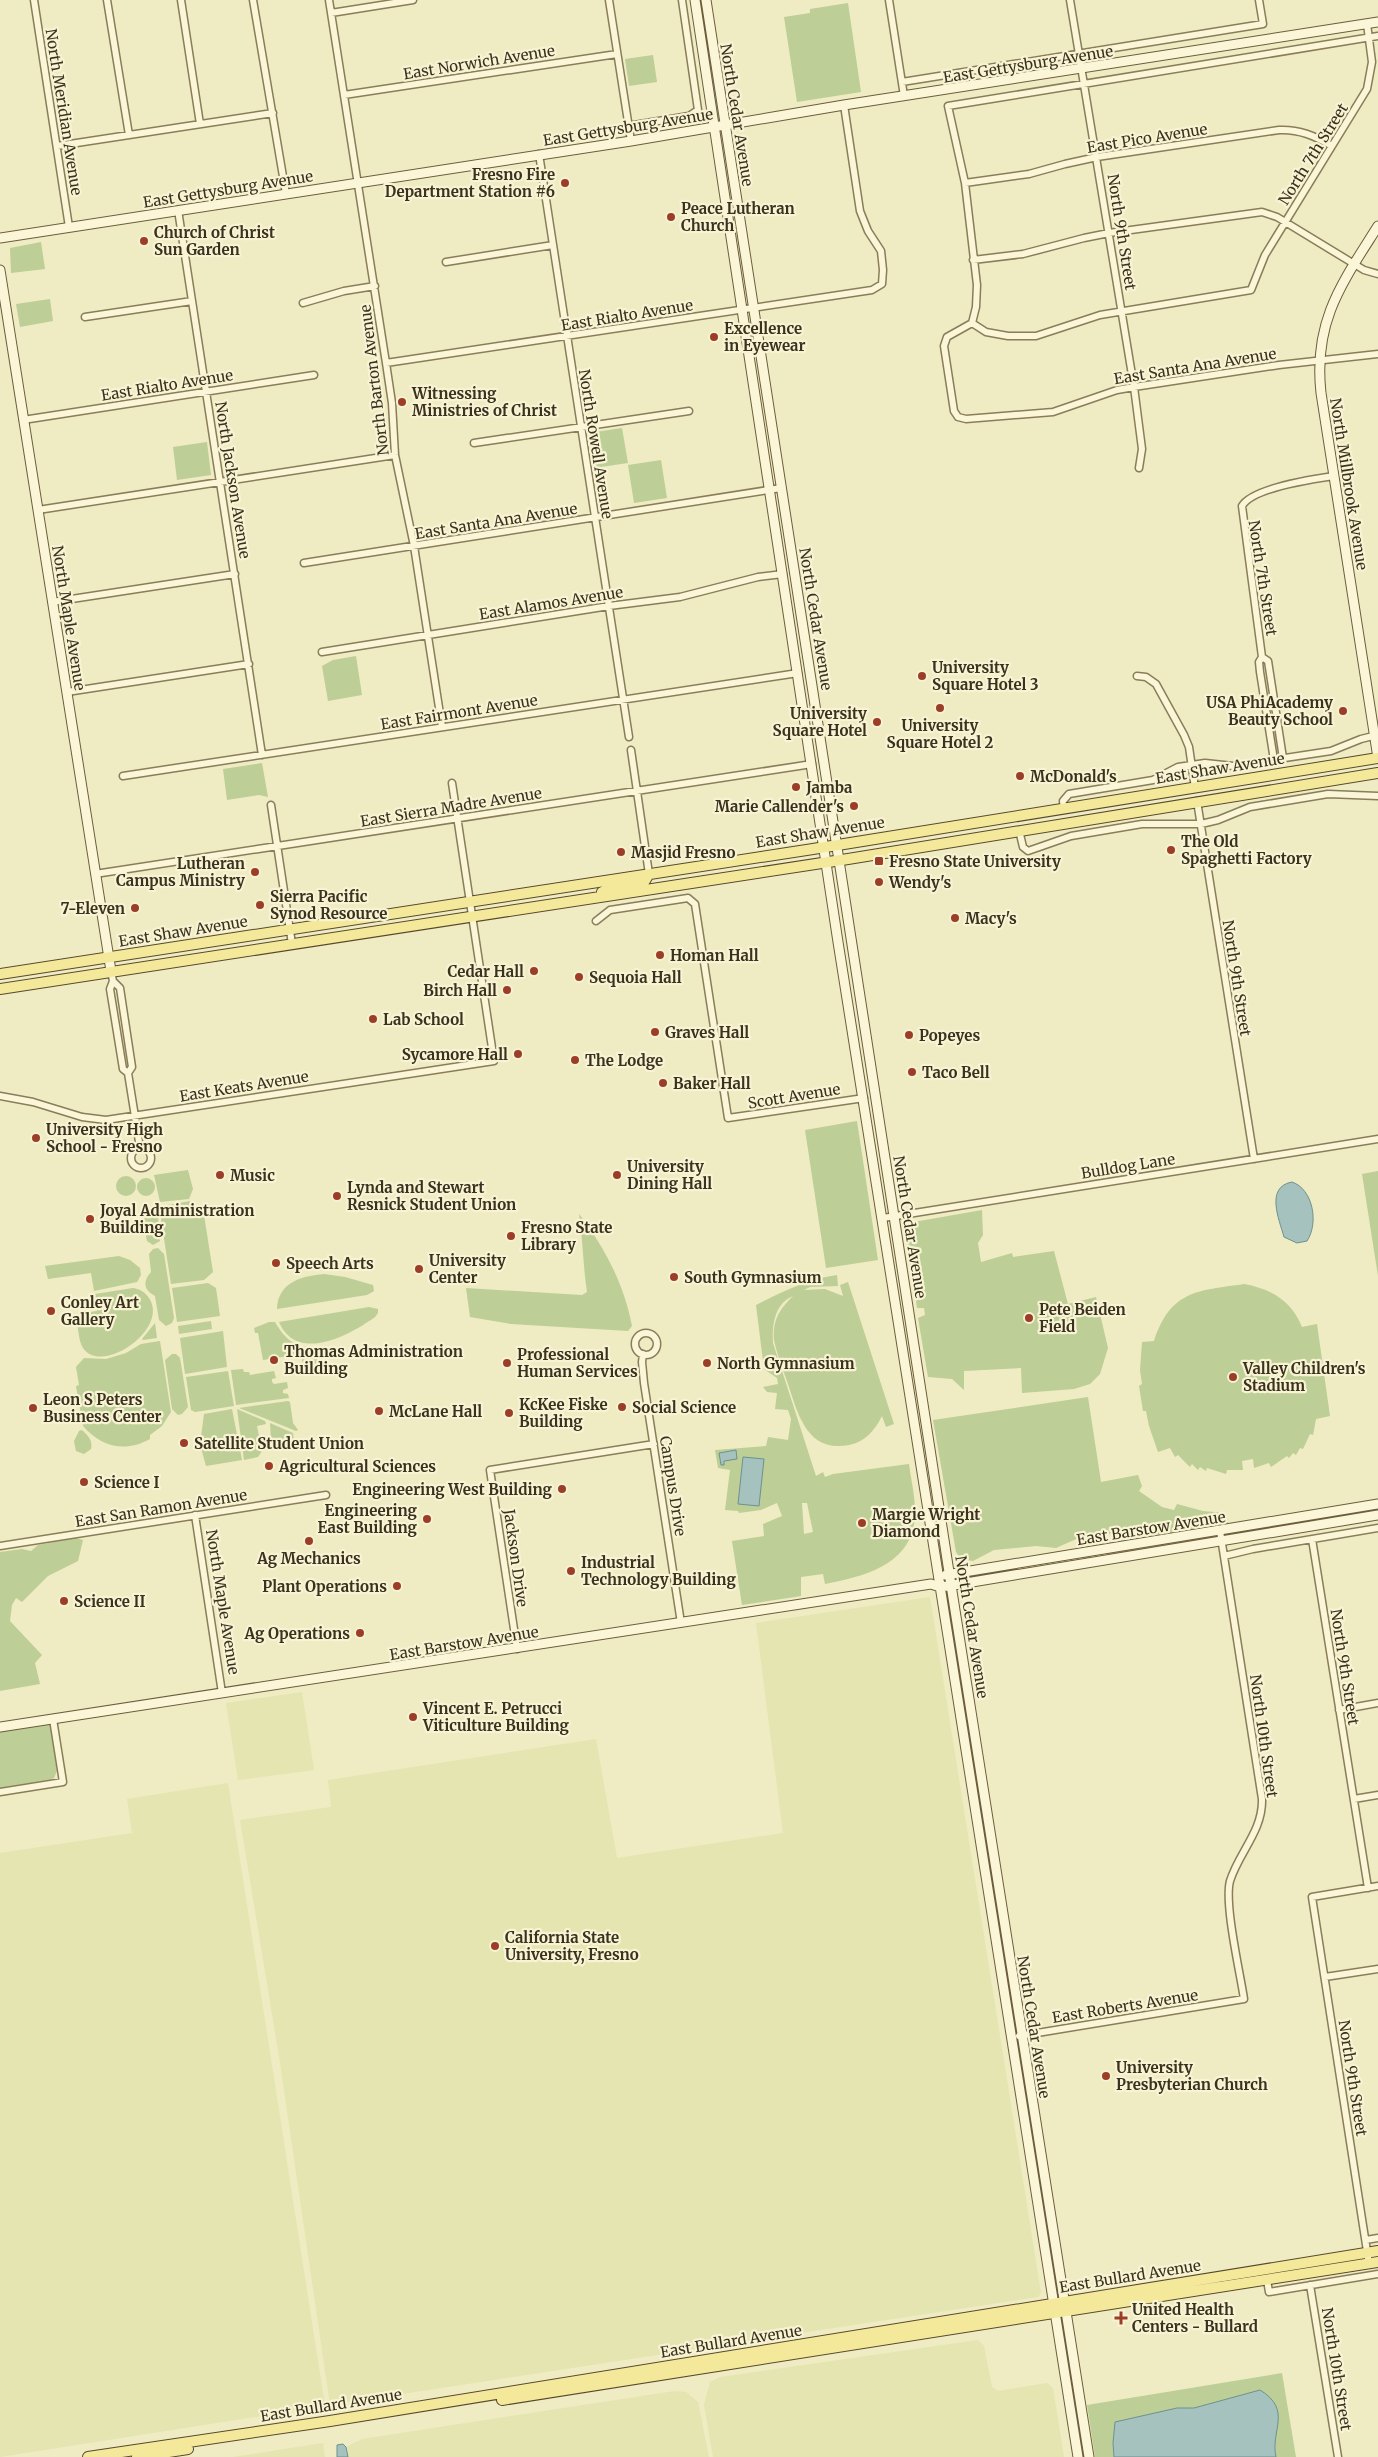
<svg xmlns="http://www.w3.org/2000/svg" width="1378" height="2457" viewBox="0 0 1378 2457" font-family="Merriweather,serif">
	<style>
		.farmland { fill: #e4e5b0 }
		.green { fill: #bdce97; fill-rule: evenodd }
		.water { fill: #a5c2bf; stroke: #6c918f }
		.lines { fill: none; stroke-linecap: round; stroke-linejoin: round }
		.street-casing { stroke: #8a7d59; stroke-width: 9 }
		.secondary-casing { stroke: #6c5d3c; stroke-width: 11 }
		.primary-casing { stroke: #58492d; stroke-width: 12 }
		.street { stroke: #faf6d7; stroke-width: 6 }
		.secondary { stroke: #faf6d7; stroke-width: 9 }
		.primary { stroke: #f4e99a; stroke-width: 10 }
		.poi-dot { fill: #9b3d27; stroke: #f7f3d3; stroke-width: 2 }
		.labels { text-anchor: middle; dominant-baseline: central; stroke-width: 4.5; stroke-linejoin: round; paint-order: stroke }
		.street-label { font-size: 15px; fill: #3a311e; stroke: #f7f3d3 }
		.poi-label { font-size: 15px; font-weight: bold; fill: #3a311e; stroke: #f7f3d3; text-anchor: start }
	</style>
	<rect width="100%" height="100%" fill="#efebc3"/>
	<path class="farmland" d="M930,1597L1041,2293L1038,2297L330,2405L279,2056L240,1820L331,1807L328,1780L596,1739L617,1858L783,1833L756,1623Z
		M302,1692L314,1770L238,1780L226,1703Z
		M228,1783L325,2406L0,2457V1853L132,1833L127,1799Z
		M978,2340L984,2346L992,2387L998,2391L1047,2383L1053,2388L1064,2457H713L704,2405L710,2382L720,2377Z
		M675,2391L686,2392L698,2402L709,2457H348L346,2447L362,2439Z
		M323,2443L325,2457H233Z"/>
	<path class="green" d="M848,3L861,92L797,102L784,17L810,13V9Z
		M653,55L657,82L629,86L625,59Z
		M41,242L45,269L11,273L10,248Z
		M50,299L53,321L20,327L16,304Z
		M622,428L628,463L594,468L589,433Z
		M207,442L211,475L177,480L173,447Z
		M661,460L667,498L634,503L628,465Z
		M356,656L362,695L328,701L322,666L333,660Z
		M262,763L268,797L259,795L227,800L223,769Z
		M857,1121L878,1260L826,1268L805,1130Z
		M188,1170L193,1189L189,1199L160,1202L154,1175Z
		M1378,1171V1276L1362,1174Z
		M116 1186a10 10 0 1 1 20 0a10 10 0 1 1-20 0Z
		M137 1187a9 9 0 1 1 18 0a9 9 0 1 1-18 0Z
		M190,1201L195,1210L204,1215L213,1272L204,1280L171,1284L161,1219L165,1212L162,1206Z
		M982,1210L983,1235L978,1243L981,1262L1012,1253L1013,1257L1054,1251L1068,1304L1096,1297L1108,1348L1100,1374L1090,1384L1074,1389L1022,1393L1021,1368L964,1371V1390L952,1379L928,1377L918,1318L925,1315L924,1308H917L905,1226L908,1223Z
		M151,1212L158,1216L160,1241L153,1245L147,1241L143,1221L146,1214Z
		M579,1214C605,1248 624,1284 632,1326L628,1331L511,1324L470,1317L466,1288L582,1295L587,1292C583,1266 583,1240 579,1214Z
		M158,1248L164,1254L174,1318L172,1323L166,1326L159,1320L155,1296C143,1290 143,1281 151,1272L149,1254L153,1249Z
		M119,1256L130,1260L140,1268L141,1275L137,1282L94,1291L91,1273L48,1279L45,1266Z
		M324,1274L345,1277L373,1285L374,1291L367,1295L277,1309C278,1282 302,1276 324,1274Z
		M837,1275L838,1286L810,1287L804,1290L825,1289L843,1296L840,1285L848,1282L894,1424L886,1427L882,1416C875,1430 865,1442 849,1445C807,1453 798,1414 788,1384C783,1369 777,1355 774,1340C772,1320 780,1309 793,1296C774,1304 772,1326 773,1343L816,1476L823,1472L825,1477L833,1474L909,1464C911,1480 915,1495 915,1511C916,1563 867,1576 825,1584L823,1574L801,1577V1596L742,1605L732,1541L764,1536L763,1524L782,1516L777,1503L761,1510L739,1513L738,1511L725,1510L730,1470L718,1468L715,1450L766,1446L768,1437L788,1440L791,1419L788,1410L775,1409L777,1393L767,1392L763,1387L778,1384L777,1378L764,1369L756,1305C782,1292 807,1279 837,1275ZM802,1503H807L813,1532L804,1534Z
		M208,1283L216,1288L220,1316L177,1322L172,1288Z
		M1244,1284C1271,1289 1291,1300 1302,1327L1317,1324L1330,1416L1316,1419L1313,1435L1310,1434L1303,1449L1300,1448L1296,1455L1293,1453L1289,1458L1287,1456L1271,1467L1269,1463L1254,1468L1253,1459L1242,1461L1243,1470H1227L1226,1474L1207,1468L1206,1471L1200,1467L1198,1470L1192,1464L1190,1467L1178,1455L1175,1457L1170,1448L1158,1452L1149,1426L1146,1411H1143L1139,1386L1142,1384L1140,1370L1142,1342L1154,1341C1171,1290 1197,1291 1244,1284Z
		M133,1288C140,1289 145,1292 149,1298C170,1329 101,1376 83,1348C78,1340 78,1324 76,1314L97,1311L95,1294Z
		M369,1307L378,1309V1313L375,1317C350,1335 297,1364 279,1322Z
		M211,1321L212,1329L179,1334L178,1326Z
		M269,1322H275C284,1338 296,1349 315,1347L318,1367L304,1370L301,1354L263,1360L258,1333H255L254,1328Z
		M155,1323L157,1338L143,1340L142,1339Z
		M223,1331L227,1367L185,1374L180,1338Z
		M160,1341L171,1412L162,1426L150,1435V1439C125,1453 101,1447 83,1426L76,1386L79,1385L76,1367L84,1358L106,1359L126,1353L141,1344Z
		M172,1354H176L180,1358L188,1407L182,1414L178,1415L172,1409L165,1360Z
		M243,1369L244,1372H249L250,1375L274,1371L276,1378L272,1379V1382L274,1384L287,1382L288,1388L283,1390V1393L288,1394L289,1398L236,1405L231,1370Z
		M228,1371L234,1406L195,1412L191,1410L186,1377Z
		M1088,1397L1101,1482L1138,1475L1142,1486L1139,1491L1162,1507L1174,1510L1177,1504L1203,1511L1226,1513L1228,1523L1159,1534L1134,1532L1083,1536L1056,1548L1036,1546L994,1550L973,1561L961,1559L956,1552L933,1420Z
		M288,1401L290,1402L293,1423L298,1430L296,1431L239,1408Z
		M232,1409L242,1460L206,1466L200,1444L204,1414Z
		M237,1409L265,1421L266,1424L257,1426L262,1451L258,1457L244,1460Z
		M270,1423L293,1433L294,1441L276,1444L275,1440H271Z
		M82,1430C88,1436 93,1440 91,1449L84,1454L76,1451L74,1441L79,1431Z
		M76,1538L83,1540L78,1561L48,1576L22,1602L16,1598L12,1605L10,1621L42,1655L35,1663L40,1684L0,1691V1552L22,1549L31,1551L38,1545Z
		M50,1724L57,1771L54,1778L48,1781L0,1789V1732Z
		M1282,2373L1296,2457H1095L1087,2405Z"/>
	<path class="water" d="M1292,1182C1313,1189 1319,1223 1307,1241L1297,1243L1284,1237C1279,1219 1265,1187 1292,1182Z
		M736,1450L737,1459L724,1461V1465H721L719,1453Z
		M743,1457L764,1459L759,1506L738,1504Z
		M1260,2390C1293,2410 1270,2431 1276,2457H1114L1113,2443L1115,2422L1177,2408H1194Z
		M343,2444L346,2447L348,2457H337V2445Z"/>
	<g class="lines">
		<defs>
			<path id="street" d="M34,0L69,227
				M107,0L129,135
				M181,0L200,124
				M253,0L286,194
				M329,0L386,363L392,403L395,455L414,546L442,727
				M609,0L631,141
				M889,0L904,96
				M1070,0L1134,387L1142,449L1139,468
				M331,13L413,0
				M1378,36L948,106L965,183L977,285L976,307L972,323L947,337L944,346L954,411L958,417L966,419L1053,412L1117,390L1134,387L1279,365L1378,354
				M902,82L1263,24L1259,0
				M344,95L617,54
				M628,126L689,116L698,110L682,0
				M57,146L273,113
				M539,154L629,737
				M965,183L1029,174L1065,164L1097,157L1279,130C1299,129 1315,136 1332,146
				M178,210L262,755
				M973,260L1023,254L1084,238L1109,233L1262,212L1277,217L1364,270L1378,274
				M446,262L553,245
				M303,303L344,291L375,286
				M85,317L192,301
				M972,323L986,332L1008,336H1036L1100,315L1251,290L1265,255L1367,89L1372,62L1367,24
				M386,363L872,290L882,284L883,270L881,251L868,231L860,211L844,105
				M23,420L314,375
				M474,443L689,411
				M38,510L395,455
				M304,563L781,488
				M52,602L235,574
				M322,652L609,606L680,597L758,577L783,574
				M1262,657L1268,661L1283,758
				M1137,676L1146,677L1156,684L1184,735L1189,747L1195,788
				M67,692L249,664
				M631,750L649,874
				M1274,760L1260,672L1259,662L1262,657L1242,506C1252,488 1313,479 1334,476
				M123,776L798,673
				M1197,801L1254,1159
				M271,805L292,944
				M1064,809L1063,801L1069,794L1153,780L1178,767L1205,763L1233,766L1331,751L1361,739L1377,735
				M1019,830L1023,847L1028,851L1071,836L1142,824H1201L1218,820L1250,807L1328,794L1378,796
				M95,874L812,764
				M596,921L610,910L688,898L695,904L728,1118L864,1098
				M111,971L113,981L120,988L132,1067L128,1073L140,1148
				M113,981L110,989L123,1069L128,1073
				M0,1096L33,1102L82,1117L106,1120L494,1061L452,783
				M131 1158a10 10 0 1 1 20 0a10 10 0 1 1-20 0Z
				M883,1218L1378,1139
				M635 1344a11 11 0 1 1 22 0a11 11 0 1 1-22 0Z
				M643,1354L642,1362L644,1383L681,1623
				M195,1515L222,1693
				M1312,1539L1368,1888
				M0,1546L326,1495
				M1224,1556L1253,1549L1378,1528
				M517,1649L490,1470L654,1444
				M1339,1710L1378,1703
				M0,1792L63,1782L53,1719
				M1354,1799L1378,1795
				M1325,1977L1378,1969
				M1019,2036L1244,1999C1240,1972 1224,1904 1230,1881C1239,1852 1263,1831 1262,1799L1220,1531
				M1366,2240L1378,2238
				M1369,2264L1312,1897L1378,1886
				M1267,2280L1269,2292L1378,2274
				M1310,2285L1338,2457"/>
			<path id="secondary" d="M695,0L838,942L1078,2457
				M706,0L951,1585L1089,2457
				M0,238L631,141L844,105L1378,22
				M0,270L111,971
				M1378,758L1321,393C1313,321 1342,283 1378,226
				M946,1575L1378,1504
				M0,1727L931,1584L940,1587L960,1584L1378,1515"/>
			<path id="primary" d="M602,892L614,887L644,882L649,874
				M0,974L813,849L1378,758
				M0,989L848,859L1378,773
				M502,2400L1378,2262
				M88,2457L330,2421L1378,2251
				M137,2457L188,2449"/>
		</defs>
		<use href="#street" class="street-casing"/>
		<use href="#secondary" class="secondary-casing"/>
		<use href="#primary" class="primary-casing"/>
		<use href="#street" class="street"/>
		<use href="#secondary" class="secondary"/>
		<use href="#primary" class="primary"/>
	</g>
	<g class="poi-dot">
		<circle cx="565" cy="183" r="5"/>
		<circle cx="671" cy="217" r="5"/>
		<circle cx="144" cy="241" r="5"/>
		<circle cx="714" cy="337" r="5"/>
		<circle cx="402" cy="402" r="5"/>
		<circle cx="922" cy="676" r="5"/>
		<circle cx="940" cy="708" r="5"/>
		<circle cx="1343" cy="711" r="5"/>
		<circle cx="877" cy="722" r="5"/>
		<circle cx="1020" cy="776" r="5"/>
		<circle cx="796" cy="787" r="5"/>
		<circle cx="854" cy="806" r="5"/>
		<circle cx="1171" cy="850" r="5"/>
		<circle cx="621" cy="852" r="5"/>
		<rect x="874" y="856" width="10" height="10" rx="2.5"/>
		<circle cx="255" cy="872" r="5"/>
		<circle cx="879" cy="882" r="5"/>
		<circle cx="260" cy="905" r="5"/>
		<circle cx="135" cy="908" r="5"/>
		<circle cx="955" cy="918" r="5"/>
		<circle cx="660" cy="955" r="5"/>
		<circle cx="534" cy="971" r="5"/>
		<circle cx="579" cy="977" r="5"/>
		<circle cx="507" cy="990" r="5"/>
		<circle cx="373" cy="1019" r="5"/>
		<circle cx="655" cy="1032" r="5"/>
		<circle cx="909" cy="1035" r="5"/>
		<circle cx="518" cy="1054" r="5"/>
		<circle cx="575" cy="1060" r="5"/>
		<circle cx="912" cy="1072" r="5"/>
		<circle cx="663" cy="1083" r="5"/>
		<circle cx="36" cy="1138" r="5"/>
		<circle cx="220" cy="1175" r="5"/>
		<circle cx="617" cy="1175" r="5"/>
		<circle cx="337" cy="1196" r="5"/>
		<circle cx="90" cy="1219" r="5"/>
		<circle cx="511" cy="1236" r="5"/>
		<circle cx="276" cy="1263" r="5"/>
		<circle cx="419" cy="1269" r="5"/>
		<circle cx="674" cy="1277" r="5"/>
		<circle cx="51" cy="1311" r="5"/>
		<circle cx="1029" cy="1318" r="5"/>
		<circle cx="274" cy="1360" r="5"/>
		<circle cx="507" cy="1363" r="5"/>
		<circle cx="707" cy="1363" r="5"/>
		<circle cx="1233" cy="1377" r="5"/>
		<circle cx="622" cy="1407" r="5"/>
		<circle cx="33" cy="1408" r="5"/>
		<circle cx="379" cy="1411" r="5"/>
		<circle cx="509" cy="1413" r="5"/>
		<circle cx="184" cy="1443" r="5"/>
		<circle cx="269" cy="1466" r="5"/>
		<circle cx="84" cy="1482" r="5"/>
		<circle cx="562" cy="1489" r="5"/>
		<circle cx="427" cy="1519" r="5"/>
		<circle cx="862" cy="1523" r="5"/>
		<circle cx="309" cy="1541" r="5"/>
		<circle cx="571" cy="1571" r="5"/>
		<circle cx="397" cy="1586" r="5"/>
		<circle cx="64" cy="1601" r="5"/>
		<circle cx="360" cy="1633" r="5"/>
		<circle cx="413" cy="1717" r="5"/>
		<circle cx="495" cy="1946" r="5"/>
		<circle cx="1106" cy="2076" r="5"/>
		<path d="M1118.5 2310.5h5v5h5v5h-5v5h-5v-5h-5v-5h5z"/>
	</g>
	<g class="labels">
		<g class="street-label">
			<text transform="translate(479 62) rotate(-9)">East Norwich Avenue</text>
			<text transform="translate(1028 64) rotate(-9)">East Gettysburg Avenue</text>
			<text transform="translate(64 112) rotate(81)">North Meridian Avenue</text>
			<text transform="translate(737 115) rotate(81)">North Cedar Avenue</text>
			<text transform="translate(628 127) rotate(-9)">East Gettysburg Avenue</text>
			<text transform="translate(1147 138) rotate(-9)">East Pico Avenue</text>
			<text transform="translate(1313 154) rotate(-58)">North 7th Street</text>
			<text transform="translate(228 189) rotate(-9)">East Gettysburg Avenue</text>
			<text transform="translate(1122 232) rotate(81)">North 9th Street</text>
			<text transform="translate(627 315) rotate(-9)">East Rialto Avenue</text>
			<text transform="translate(1195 366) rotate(-9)">East Santa Ana Avenue</text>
			<text transform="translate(374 380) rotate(-97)">North Barton Avenue</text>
			<text transform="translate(167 385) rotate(-9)">East Rialto Avenue</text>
			<text transform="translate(596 444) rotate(81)">North Rowell Avenue</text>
			<text transform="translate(233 480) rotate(81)">North Jackson Avenue</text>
			<text transform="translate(1349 484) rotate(81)">North Millbrook Avenue</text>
			<text transform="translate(496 521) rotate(-9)">East Santa Ana Avenue</text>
			<text transform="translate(1263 578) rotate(81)">North 7th Street</text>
			<text transform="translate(551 603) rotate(-9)">East Alamos Avenue</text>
			<text transform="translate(69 618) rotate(81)">North Maple Avenue</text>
			<text transform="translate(816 619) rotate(81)">North Cedar Avenue</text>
			<text transform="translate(459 712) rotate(-9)">East Fairmont Avenue</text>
			<text transform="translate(1220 768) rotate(-9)">East Shaw Avenue</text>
			<text transform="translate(451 807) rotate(-9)">East Sierra Madre Avenue</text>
			<text transform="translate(820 832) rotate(-9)">East Shaw Avenue</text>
			<text transform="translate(183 931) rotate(-9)">East Shaw Avenue</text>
			<text transform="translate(1237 978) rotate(81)">North 9th Street</text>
			<text transform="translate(244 1086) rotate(-9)">East Keats Avenue</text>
			<text transform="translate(794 1096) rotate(-9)">Scott Avenue</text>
			<text transform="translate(1128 1166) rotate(-9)">Bulldog Lane</text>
			<text transform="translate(910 1227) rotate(81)">North Cedar Avenue</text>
			<text transform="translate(673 1486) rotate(81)">Campus Drive</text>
			<text transform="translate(161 1508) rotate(-9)">East San Ramon Avenue</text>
			<text transform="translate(1151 1528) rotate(-9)">East Barstow Avenue</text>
			<text transform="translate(516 1558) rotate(82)">Jackson Drive</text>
			<text transform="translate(223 1602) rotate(81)">North Maple Avenue</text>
			<text transform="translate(972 1627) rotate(81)">North Cedar Avenue</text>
			<text transform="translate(464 1643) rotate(-9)">East Barstow Avenue</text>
			<text transform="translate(1345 1667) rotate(81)">North 9th Street</text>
			<text transform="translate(1264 1736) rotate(82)">North 10th Street</text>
			<text transform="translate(1125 2006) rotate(-9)">East Roberts Avenue</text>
			<text transform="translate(1034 2027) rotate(81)">North Cedar Avenue</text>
			<text transform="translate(1353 2078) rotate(81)">North 9th Street</text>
			<text transform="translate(1130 2276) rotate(-9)">East Bullard Avenue</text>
			<text transform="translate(731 2341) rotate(-9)">East Bullard Avenue</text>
			<text transform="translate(1337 2369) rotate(81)">North 10th Street</text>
			<text transform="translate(331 2405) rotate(-9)">East Bullard Avenue</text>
		</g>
		<g class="poi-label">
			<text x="555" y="174" text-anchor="end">Fresno Fire<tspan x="555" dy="17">Department Station #6</tspan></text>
			<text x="681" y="208">Peace Lutheran<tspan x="681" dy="17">Church</tspan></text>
			<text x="154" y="232">Church of Christ<tspan x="154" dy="17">Sun Garden</tspan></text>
			<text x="724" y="328">Excellence<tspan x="724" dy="17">in Eyewear</tspan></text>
			<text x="412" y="393">Witnessing<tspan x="412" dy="17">Ministries of Christ</tspan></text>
			<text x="932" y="667">University<tspan x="932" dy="17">Square Hotel 3</tspan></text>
			<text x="1333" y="702" text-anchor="end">USA PhiAcademy<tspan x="1333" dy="17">Beauty School</tspan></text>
			<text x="867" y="713" text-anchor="end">University<tspan x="867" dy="17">Square Hotel</tspan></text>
			<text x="940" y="725" text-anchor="middle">University<tspan x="940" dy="17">Square Hotel 2</tspan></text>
			<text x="1030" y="776">McDonald's</text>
			<text x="806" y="787">Jamba</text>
			<text x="844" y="806" text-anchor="end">Marie Callender's</text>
			<text x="1181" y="841">The Old<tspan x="1181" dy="17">Spaghetti Factory</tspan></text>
			<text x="631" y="852">Masjid Fresno</text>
			<text x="889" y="861">Fresno State University</text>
			<text x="245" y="863" text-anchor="end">Lutheran<tspan x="245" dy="17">Campus Ministry</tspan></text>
			<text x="889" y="882">Wendy's</text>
			<text x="270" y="896">Sierra Pacific<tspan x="270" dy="17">Synod Resource</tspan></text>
			<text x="125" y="908" text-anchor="end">7-Eleven</text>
			<text x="965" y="918">Macy's</text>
			<text x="670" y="955">Homan Hall</text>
			<text x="524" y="971" text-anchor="end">Cedar Hall</text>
			<text x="589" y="977">Sequoia Hall</text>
			<text x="497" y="990" text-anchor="end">Birch Hall</text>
			<text x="383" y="1019">Lab School</text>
			<text x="665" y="1032">Graves Hall</text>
			<text x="919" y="1035">Popeyes</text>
			<text x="508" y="1054" text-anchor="end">Sycamore Hall</text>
			<text x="585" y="1060">The Lodge</text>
			<text x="922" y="1072">Taco Bell</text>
			<text x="673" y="1083">Baker Hall</text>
			<text x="46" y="1129">University High<tspan x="46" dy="17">School - Fresno</tspan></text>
			<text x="627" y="1166">University<tspan x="627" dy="17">Dining Hall</tspan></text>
			<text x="230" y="1175">Music</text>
			<text x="347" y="1187">Lynda and Stewart<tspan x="347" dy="17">Resnick Student Union</tspan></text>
			<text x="100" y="1210">Joyal Administration<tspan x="100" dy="17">Building</tspan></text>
			<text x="521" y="1227">Fresno State<tspan x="521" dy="17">Library</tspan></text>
			<text x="429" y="1260">University<tspan x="429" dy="17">Center</tspan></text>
			<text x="286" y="1263">Speech Arts</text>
			<text x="684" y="1277">South Gymnasium</text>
			<text x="61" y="1302">Conley Art<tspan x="61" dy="17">Gallery</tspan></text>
			<text x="1039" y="1309">Pete Beiden<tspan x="1039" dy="17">Field</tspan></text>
			<text x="284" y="1351">Thomas Administration<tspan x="284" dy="17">Building</tspan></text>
			<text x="517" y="1354">Professional<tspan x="517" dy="17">Human Services</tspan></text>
			<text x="717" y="1363">North Gymnasium</text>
			<text x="1243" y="1368">Valley Children's<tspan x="1243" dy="17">Stadium</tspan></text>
			<text x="43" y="1399">Leon S Peters<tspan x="43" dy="17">Business Center</tspan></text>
			<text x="519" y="1404">KcKee Fiske<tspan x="519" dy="17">Building</tspan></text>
			<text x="632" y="1407">Social Science</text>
			<text x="389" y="1411">McLane Hall</text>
			<text x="194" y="1443">Satellite Student Union</text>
			<text x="279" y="1466">Agricultural Sciences</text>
			<text x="94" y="1482">Science I</text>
			<text x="552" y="1489" text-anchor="end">Engineering West Building</text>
			<text x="417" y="1510" text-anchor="end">Engineering<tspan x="417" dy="17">East Building</tspan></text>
			<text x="872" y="1514">Margie Wright<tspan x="872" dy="17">Diamond</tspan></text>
			<text x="309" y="1558" text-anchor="middle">Ag Mechanics</text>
			<text x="581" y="1562">Industrial<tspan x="581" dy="17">Technology Building</tspan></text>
			<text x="387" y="1586" text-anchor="end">Plant Operations</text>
			<text x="74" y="1601">Science II</text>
			<text x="350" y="1633" text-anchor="end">Ag Operations</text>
			<text x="423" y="1708">Vincent E. Petrucci<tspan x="423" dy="17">Viticulture Building</tspan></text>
			<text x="505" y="1937">California State<tspan x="505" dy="17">University, Fresno</tspan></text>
			<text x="1116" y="2067">University<tspan x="1116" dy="17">Presbyterian Church</tspan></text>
			<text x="1132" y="2309">United Health<tspan x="1132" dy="17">Centers - Bullard</tspan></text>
		</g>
	</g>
</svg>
